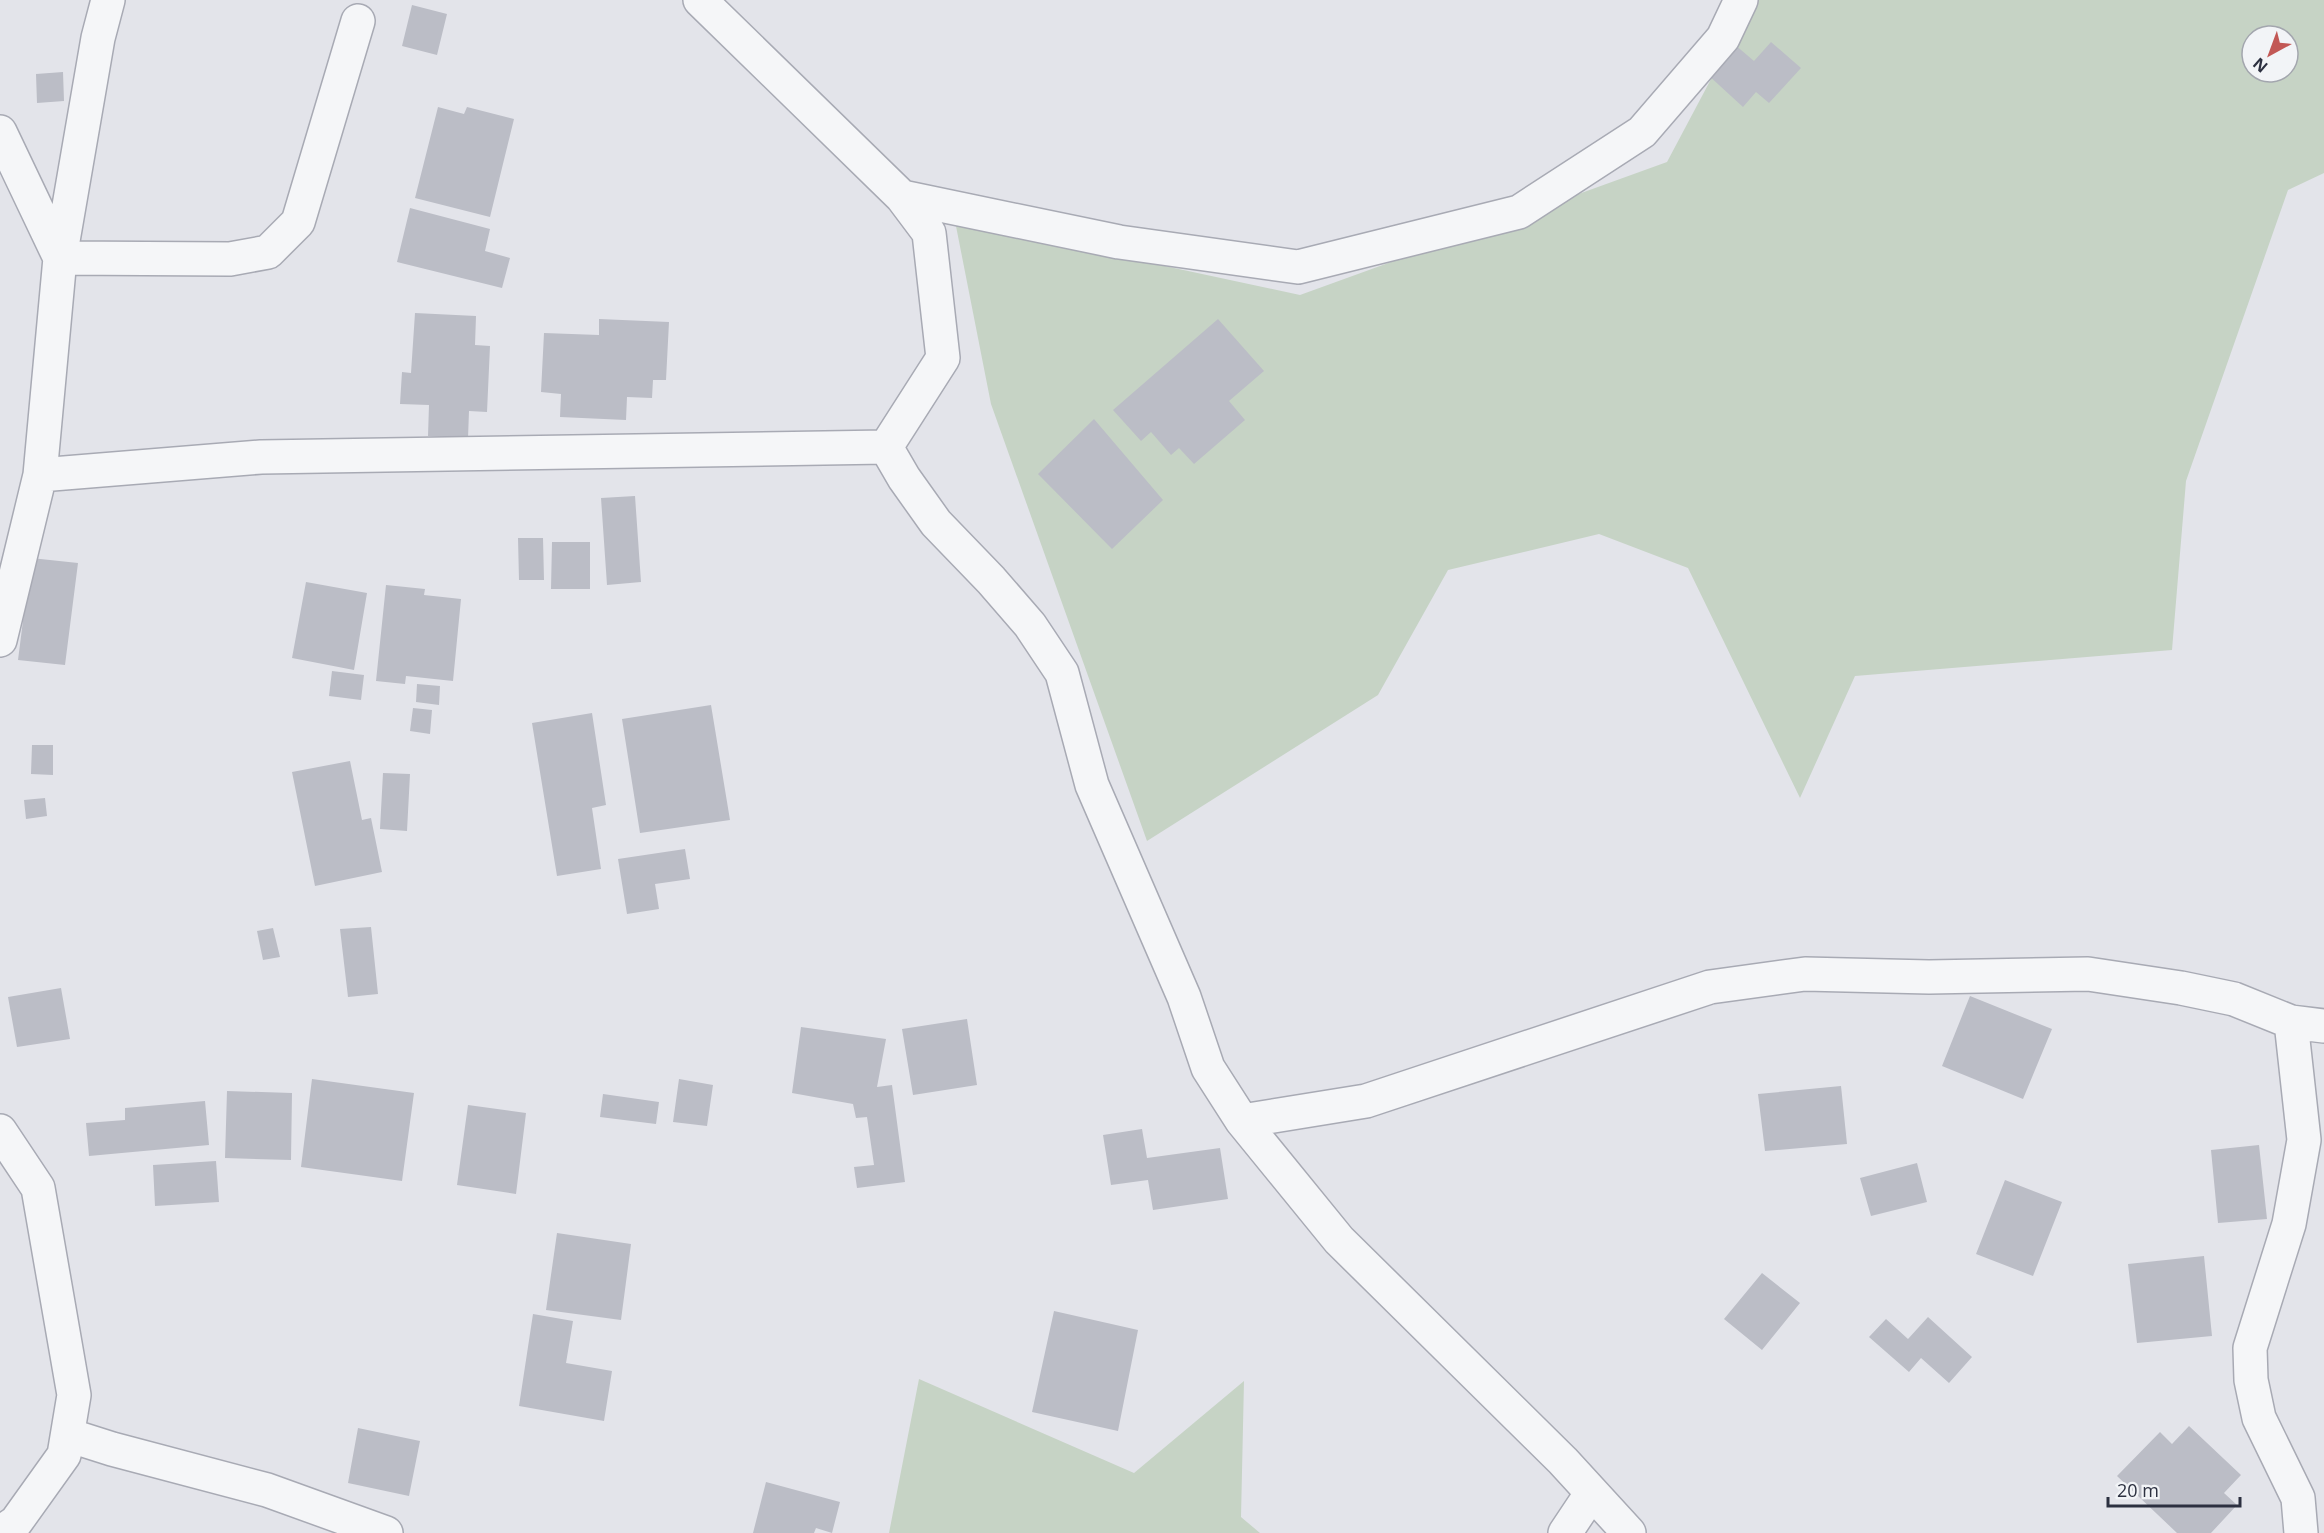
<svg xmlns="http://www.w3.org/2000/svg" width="2324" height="1533" viewBox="0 0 2324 1533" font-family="'Open Sans',sans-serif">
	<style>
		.green { fill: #c6d3c5; fill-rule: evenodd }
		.building { fill: #bbbdc6 }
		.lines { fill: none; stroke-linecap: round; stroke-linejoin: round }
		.minor-casing { stroke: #a8aab4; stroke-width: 36 }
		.minor { stroke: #f5f6f8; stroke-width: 33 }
	</style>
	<rect width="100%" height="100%" fill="#e3e4ea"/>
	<path class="green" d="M1753,0H2324V173L2288,190L2186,481L2172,650L1855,676L1800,798L1688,568L1599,534L1448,570L1378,695L1147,841L991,404L955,221L1300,295L1667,162ZM2252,36H2288V72H2252Z
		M919,1379L1134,1473L1244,1381L1241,1517L1260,1533H889Z"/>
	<path class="building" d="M412,5L447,14L437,55L402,46Z
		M1771,42L1801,68L1769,103L1756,92L1743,107L1707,74L1734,44L1754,61Z
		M63,72L64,101L37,103L36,74Z
		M438,107L464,114L467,107L514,119L490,217L415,198Z
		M410,208L490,229L485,251L510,258L502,288L397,262Z
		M415,313L476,316L475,345L490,346L487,412L469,411L468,438L428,436L429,405L400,404L402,372L411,373Z
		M599,319L669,322L666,380H653L652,398L627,397L626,420L560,417L561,394L541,392L544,333L599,335Z
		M1218,319L1264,371L1229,401L1245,420L1194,464L1179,448L1171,455L1151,432L1141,441L1113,410Z
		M1094,419L1163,500L1112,549L1038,474Z
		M635,496L641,582L607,585L601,498Z
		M518,538H543L544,580H519Z
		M552,542H590V589H551Z
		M31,558L78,563L65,665L18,660Z
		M306,582L367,593L354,670L292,658Z
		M386,585L425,589L424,595L461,599L453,681L406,676L405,684L376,681Z
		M332,671L364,675L361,700L329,696Z
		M417,684L440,686L439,705L416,702Z
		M711,705L730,820L640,833L622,719Z
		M413,708L432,710L430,734L410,731Z
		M592,713L606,805L592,808L601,869L557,876L532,723Z
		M32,745H53V775L31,774Z
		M350,761L362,820L371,818L382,872L315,886L292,772Z
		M383,773L410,774L407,831L380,829Z
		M45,798L47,816L26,819L24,800Z
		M685,849L690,879L655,884L659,909L627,914L618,859Z
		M371,927L378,994L348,997L340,929Z
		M273,928L280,957L263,960L257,931Z
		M61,988L70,1039L17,1047L8,997Z
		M1970,996L2052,1029L2023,1099L1942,1066Z
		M967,1019L977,1085L913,1095L902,1029Z
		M801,1027L886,1039L877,1087L892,1085L905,1182L857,1188L854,1167L874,1165L867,1117L856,1118L853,1104L792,1093Z
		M312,1079L414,1093L402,1181L301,1167Z
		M679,1079L713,1085L707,1126L673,1122Z
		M1841,1086L1847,1144L1765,1151L1758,1094Z
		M227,1091L292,1093L291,1160L225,1158Z
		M603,1094L659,1102L656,1124L600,1117Z
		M205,1101L209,1145L89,1156L86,1123L125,1120V1108Z
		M468,1105L526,1113L516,1194L457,1185Z
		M1142,1129L1147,1158L1220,1148L1228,1199L1153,1210L1148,1180L1111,1185L1103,1135Z
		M2259,1145L2267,1219L2218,1223L2211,1150Z
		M216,1161L219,1202L155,1206L153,1165Z
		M1917,1163L1927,1202L1871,1216L1860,1178Z
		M2005,1180L2062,1202L2033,1276L1976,1254Z
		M557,1233L631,1244L621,1320L546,1310Z
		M2204,1256L2212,1336L2137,1343L2128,1264Z
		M1762,1273L1800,1303L1762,1350L1724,1319Z
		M1054,1311L1138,1330L1118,1431L1032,1412Z
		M533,1314L573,1321L566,1363L612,1371L604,1421L519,1406Z
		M1928,1317L1972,1357L1949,1383L1921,1358L1909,1372L1869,1337L1886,1319L1908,1339Z
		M2189,1426L2241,1475L2224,1493L2237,1505L2211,1533H2177L2117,1476L2160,1432L2172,1444Z
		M358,1428L420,1441L409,1496L348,1483Z
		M766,1482L840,1502L832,1533L816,1528L814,1533H753Z"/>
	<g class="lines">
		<defs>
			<path id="minor" d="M700,0L902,197L929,233L943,358L886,447
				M0,132L60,258L230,259L268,252L298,222L358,21
				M902,197L1119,242L1298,267L1519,212L1642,132L1723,38L1741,0
				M886,447L904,478L936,523L991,580L1030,625L1062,673L1092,785L1184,997L1208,1068L1242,1121L1339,1240L1563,1461L1629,1533
				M40,475L261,457L886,447
				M0,640L40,475L60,258L98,38L108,0
				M2291,1022L2304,1140L2289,1224L2250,1348L2251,1380L2259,1418L2298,1498L2301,1533
				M1242,1121L1366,1101L1710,987L1805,974L1929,977L2088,974L2181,988L2234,999L2291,1022L2324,1026
				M0,1131L38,1188L74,1395L64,1455L16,1522L0,1533
				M68,1435L112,1449L267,1490L386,1533
				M1565,1533L1591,1494"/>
		</defs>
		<use href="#minor" class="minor-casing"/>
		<use href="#minor" class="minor"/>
	</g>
	<g transform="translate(2270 54) rotate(221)"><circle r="28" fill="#f2f4f7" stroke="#a3a6ae" stroke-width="1.5"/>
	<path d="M0-4.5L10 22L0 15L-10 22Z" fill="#c25855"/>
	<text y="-9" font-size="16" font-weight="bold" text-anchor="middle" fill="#2c3040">N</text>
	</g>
	<path d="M2108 1497v9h132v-9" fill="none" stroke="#2c3040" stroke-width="3"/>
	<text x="2117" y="1497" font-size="18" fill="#2c3040" stroke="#f2f4f7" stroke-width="4.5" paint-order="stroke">20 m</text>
</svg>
